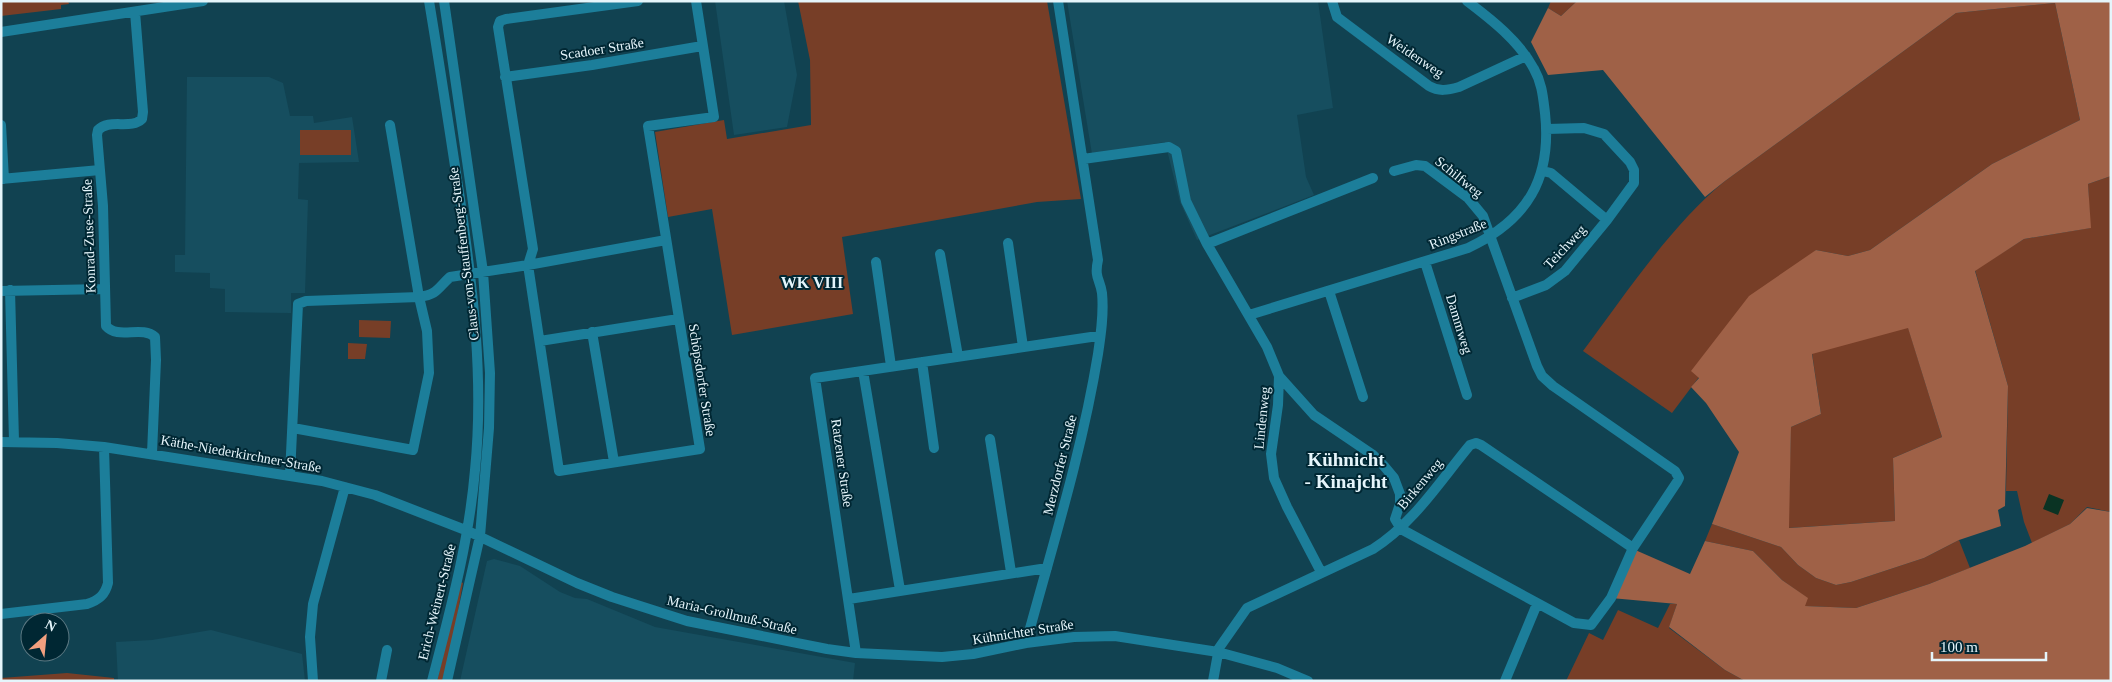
<svg xmlns="http://www.w3.org/2000/svg" width="2112" height="682" viewBox="0 0 2112 682" font-family="Georgia,serif">
	<style>
		.built { fill: #164e5f }
		.green { fill: #773e27 }
		.forest { fill: #9f6147; fill-rule: evenodd }
		.water { fill: #0a3323 }
		.lines { fill: none; stroke-linecap: round; stroke-linejoin: round }
		.minor { stroke: #1c7e9a; stroke-width: 10 }
		.labels { text-anchor: middle; dominant-baseline: central; stroke-width: 4; stroke-linejoin: round; paint-order: stroke }
		.street-label { font-size: 14px; fill: #e5f5fb; stroke: #002733 }
		.quarter-label { font-size: 16px; font-weight: bold; fill: #e5f5fb; stroke: #002733 }
		.district-label { font-size: 19px; font-weight: bold; fill: #e5f5fb; stroke: #002733 }
	</style>
	<rect width="100%" height="100%" fill="#114251"/>
	<path class="built" d="M715,1H784L797,75L787,127L734,135Z
		M1067,1H1318L1333,108L1297,115L1306,177L1314,195L1197,240L1180,202L1165,142L1092,154Z
		M187,77H269L283,83L290,116H313L314,123L352,117L359,162L299,163L298,199L308,200L305,293H291V313L225,312V289L210,288V273L175,272V255H185Z
		M494,559L520,566L560,592L575,598L587,599L655,627L855,663L853,681H460L487,561Z
		M211,630L302,654L305,681H118L116,642L152,640Z"/>
	<path class="green" d="M1,1H68L69,4L61,5V9L1,16Z
		M798,1H1047L1081,199L1037,202L842,237L853,314L732,335L712,209L668,217L655,132L724,120L727,139L811,125L810,60Z
		M1551,1H1577L1561,16L1548,8Z
		M2055,3L2080,120L1992,164L1870,250L1848,256L1816,250L1692,371L1699,377L1672,413L1583,351C1625,295 1671,225 1725,181L1956,13Z
		M300,130H351V155H300Z
		M2111,176V512L2087,507L2070,524L2032,543L2024,522L2017,491H2006L2008,386L1975,270L2024,239L2090,228L2088,184Z
		M359,320L391,321L390,338L359,337Z
		M1908,327L1942,437L1893,458L1895,521L1788,528L1791,427L1821,414L1812,353Z
		M348,343L367,344L365,359H348Z
		M1712,524L1781,547L1798,565L1816,578L1836,585L1851,582L1924,558L1959,540L1970,568L1929,584L1856,608L1804,606L1807,598L1782,580L1753,551L1705,541Z
		M461,582L463,583L452,645L442,681H437Z
		M1670,604H1677L1669,628L1725,670L1745,681H1566L1589,633L1603,640L1618,610L1658,628Z
		M67,673L114,678V681H1V678Z"/>
	<path class="forest" d="M1577,1H2111V176L2088,184L2091,228L2024,239L1975,271L2008,386L2005,506L1998,510L2001,526L1959,540L1924,558L1851,582L1836,585L1816,578L1798,565L1781,547L1712,524L1739,452L1706,403L1691,387L1699,378L1691,371L1749,296L1816,250L1848,256L1870,250L1992,164L2080,120L2055,3L1956,13L1725,181L1705,197L1603,70L1548,75L1531,42L1548,8L1561,16ZM1908,328L1942,437L1893,458L1895,521L1789,528L1791,427L1821,414L1812,354Z
		M2087,508L2111,512V681H1745L1725,670L1669,627L1677,604L1611,598L1633,549L1690,574L1705,541L1753,551L1782,580L1808,598L1805,606L1856,608L1929,584L2025,546L2070,524Z"/>
	<path class="water" d="M2049,494L2064,500L2058,515L2043,509Z"/>
	<g class="lines">
		<path class="minor" d="M429,1C440,67 450,133 460,199C473,289 484,379 475,470C469,542 450,611 432,681
			M444,1L483,272L490,373L489,428L480,536L447,681
			M1332,1L1337,17L1429,86C1439,92 1448,90 1459,87L1526,56
			M135,12L143,112L142,119C131,130 109,118 98,130L97,135L103,206L106,326C118,340 142,325 155,337L156,360L152,453
			M1,32L203,1
			M505,77L592,65L702,46
			M1,125L4,179
			M1083,159L1169,147L1176,151L1186,201L1207,244L1267,347L1279,376L1314,415L1373,455L1384,466L1394,478L1400,494V504L1395,519L1401,529
			M1543,171L1551,173L1607,220
			M1,179L100,170
			M666,240L528,265L559,471L700,449L648,126L714,117L696,1
			M1008,243L1023,347
			M1207,244L1373,178
			M940,254L958,356
			M876,262L891,366
			M1425,262L1467,395
			M10,290L14,441
			M1,291L105,289
			M1329,291L1363,397
			M1512,298L1546,285L1565,271L1607,220L1634,183V170L1630,162L1604,134L1584,128L1547,129
			M1249,315L1468,248C1528,220 1552,178 1545,113C1543,97 1542,83 1534,69C1519,41 1492,20 1467,1
			M592,332L614,462
			M540,341L678,319
			M922,362L934,448
			M863,371L900,590
			M1279,376L1278,405L1271,454L1274,478L1287,507L1321,572
			M293,428L413,450L429,373L427,331L419,297C438,294 437,289 450,277L528,265L533,249L498,27L500,21L506,19L638,1
			M990,439L1011,572
			M1,442L57,443L104,447L322,481L375,495L468,531L577,583L612,597L687,621L827,649L856,653L942,657L973,654L1026,643L1074,637L1115,636L1218,652L1277,668L1308,681
			M290,475L298,304L306,301L419,297L390,125
			M1401,529L1574,623L1591,625L1611,598L1633,548
			M849,599L1047,568
			M1,614L87,604C99,600 105,595 108,583L104,447
			M1026,643C1052,547 1082,452 1098,354C1101,334 1104,313 1102,293C1100,279 1094,278 1098,260L1058,1
			M856,653L815,378L1091,337H1100
			M313,681L310,637L313,604L345,487
			M381,681L387,650
			M1213,681L1219,648L1247,608L1373,549C1413,524 1440,481 1470,445L1476,443L1481,445L1633,548L1677,482L1679,478L1675,471L1553,386L1542,376L1537,366L1483,216L1468,198L1425,166L1416,165L1394,171
			M1505,681L1537,604"/>
	</g>
	<g class="labels">
		<g class="street-label">
			<text transform="translate(602 49) rotate(-9)">Scadoer Straße</text>
			<text transform="translate(1415 56) rotate(34)">Weidenweg</text>
			<text transform="translate(1459 177) rotate(39)">Schilfweg</text>
			<text transform="translate(1458 234) rotate(-22)">Ringstraße</text>
			<text transform="translate(89 236) rotate(-92)">Konrad-Zuse-Straße</text>
			<text transform="translate(1565 247) rotate(-47)">Teichweg</text>
			<text transform="translate(464 254) rotate(-97)">Claus-von-Stauffenberg-Straße</text>
			<text transform="translate(1459 324) rotate(73)">Dammweg</text>
			<text transform="translate(702 380) rotate(81)">Schöpsdorfer Straße</text>
			<text transform="translate(1262 418) rotate(-84)">Lindenweg</text>
			<text transform="translate(241 454) rotate(10)">Käthe-Niederkirchner-Straße</text>
			<text transform="translate(842 463) rotate(82)">Ratzener Straße</text>
			<text transform="translate(1060 465) rotate(-76)">Merzdorfer Straße</text>
			<text transform="translate(1420 484) rotate(-50)">Birkenweg</text>
			<text transform="translate(437 602) rotate(-76)">Erich-Weinert-Straße</text>
			<text transform="translate(732 615) rotate(13)">Maria-Grollmuß-Straße</text>
			<text transform="translate(1023 632) rotate(-9)">Kühnichter Straße</text>
		</g>
		<g class="quarter-label">
			<text x="812" y="282">WK VIII</text>
		</g>
		<g class="district-label">
			<text x="1346" y="459">Kühnicht<tspan x="1346" dy="22">- Kinajcht</tspan></text>
		</g>
	</g>
	<rect width="2112" height="682" fill="none" stroke="#e5f5fb" stroke-width="5"/>
	<g transform="translate(45 637) rotate(27)"><circle r="24" fill="#002733" stroke="#5c7983"/>
	<path d="M0-4L9 19L0 12L-9 19Z" fill="#f2a07f"/>
	<text y="-8" font-size="14" font-weight="bold" text-anchor="middle" fill="#e5f5fb">N</text>
	</g>
	<path d="M1932 652v8h114v-8" fill="none" stroke="#e5f5fb" stroke-width="2.5"/>
	<text x="1940" y="652" font-size="15" fill="#e5f5fb" stroke="#002733" stroke-width="4" paint-order="stroke">100 m</text>
</svg>
